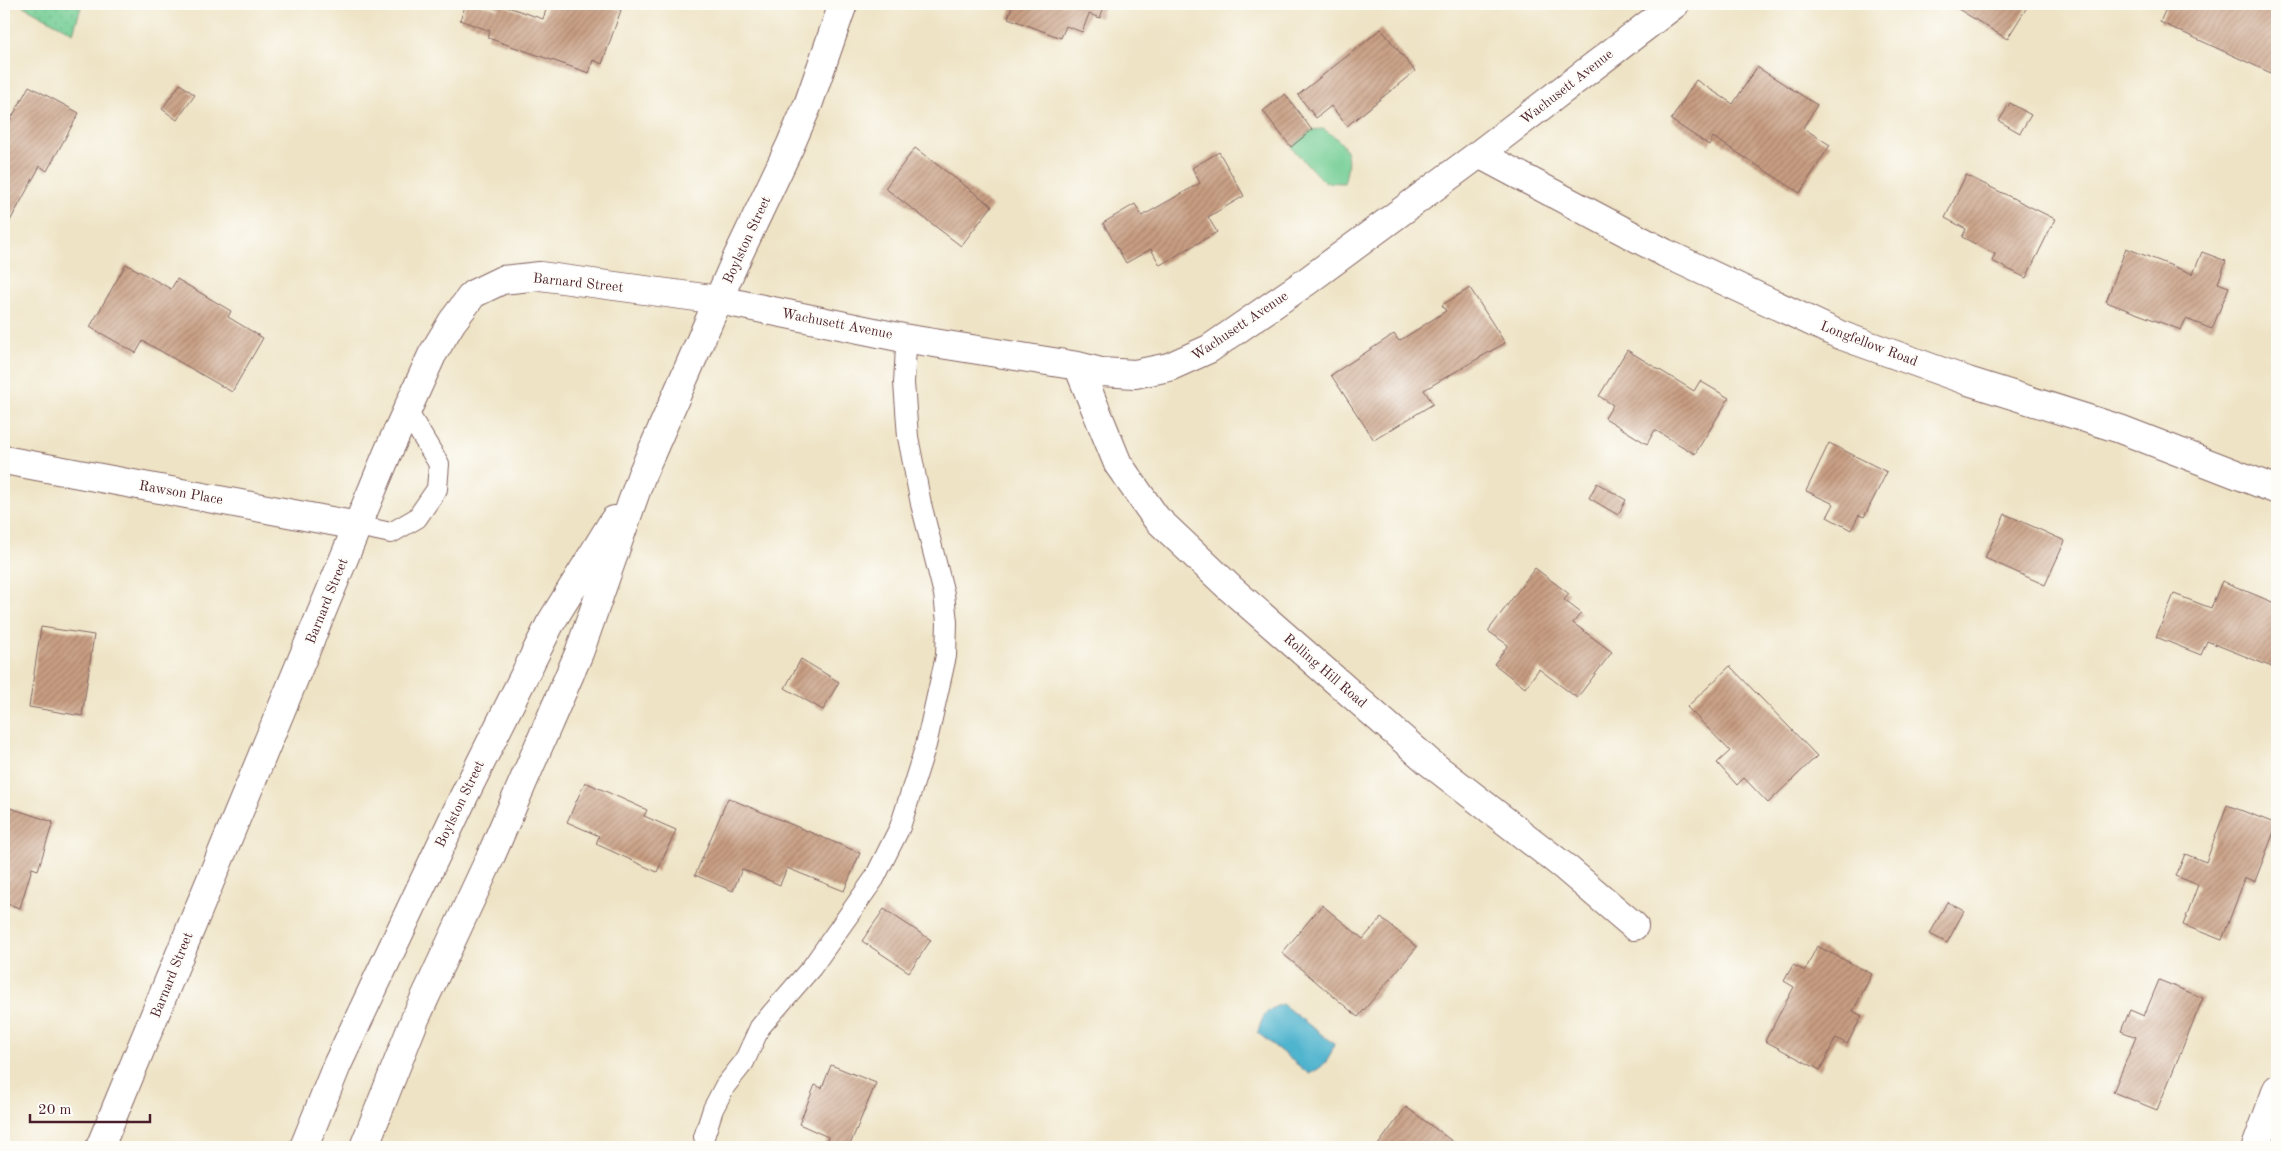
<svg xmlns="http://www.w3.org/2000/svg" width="2281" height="1151" viewBox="0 0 2281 1151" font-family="'Old Standard TT',serif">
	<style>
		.green { fill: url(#green-dots); stroke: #5f7660 }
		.pitch { fill: #74ce95; stroke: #5f7660 }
		.water { fill: #4fb4ce; stroke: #4c6a7c }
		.building { fill: url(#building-hatch) }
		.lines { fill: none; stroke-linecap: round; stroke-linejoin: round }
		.service-casing { stroke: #836461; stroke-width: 22 }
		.minor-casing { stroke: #836461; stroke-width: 30 }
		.primary-casing { stroke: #836461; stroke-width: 30 }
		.path { stroke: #836461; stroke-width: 3; stroke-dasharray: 4 4; stroke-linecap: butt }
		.service { stroke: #fff; stroke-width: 20 }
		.minor { stroke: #fff; stroke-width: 28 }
		.primary { stroke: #fff; stroke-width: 28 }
		.labels { text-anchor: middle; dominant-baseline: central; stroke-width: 4; stroke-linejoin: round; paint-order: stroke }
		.street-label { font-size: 14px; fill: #4a1f2b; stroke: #fdfcf7 }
	</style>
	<defs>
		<pattern id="green-dots" width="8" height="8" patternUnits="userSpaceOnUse" patternTransform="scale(1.25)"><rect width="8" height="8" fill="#74ce95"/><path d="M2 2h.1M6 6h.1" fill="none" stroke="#66b081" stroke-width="1.8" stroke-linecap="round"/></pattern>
		<pattern id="building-hatch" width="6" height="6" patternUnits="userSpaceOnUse" patternTransform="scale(1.25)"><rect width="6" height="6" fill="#c89e82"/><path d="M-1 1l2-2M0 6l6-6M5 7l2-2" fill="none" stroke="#a4806b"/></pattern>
	</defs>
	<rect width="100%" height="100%" fill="#fdfcf7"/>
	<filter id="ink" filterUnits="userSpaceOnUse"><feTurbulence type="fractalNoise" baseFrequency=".02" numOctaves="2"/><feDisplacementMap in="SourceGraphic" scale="10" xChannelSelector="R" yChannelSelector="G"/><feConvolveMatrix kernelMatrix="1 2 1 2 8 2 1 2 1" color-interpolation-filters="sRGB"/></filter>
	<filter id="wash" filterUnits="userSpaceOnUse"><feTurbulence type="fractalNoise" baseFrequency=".0096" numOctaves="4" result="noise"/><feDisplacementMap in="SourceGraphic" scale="20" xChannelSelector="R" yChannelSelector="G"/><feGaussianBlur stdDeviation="1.12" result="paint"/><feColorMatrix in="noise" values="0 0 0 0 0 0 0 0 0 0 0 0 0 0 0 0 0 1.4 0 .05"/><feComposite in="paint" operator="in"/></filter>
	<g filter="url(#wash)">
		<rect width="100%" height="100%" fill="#eee3c5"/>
		<path class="green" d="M20,4H82L73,33Z"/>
		<path class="pitch" d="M1323,129C1348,144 1352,154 1344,183L1324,182L1291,147L1312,130Z"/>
		<path class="water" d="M1282,1004L1334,1044C1329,1061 1325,1066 1309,1074L1258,1033C1262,1017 1265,1010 1282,1004Z"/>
		<g id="blocks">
			<path class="building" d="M466,4H480L497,9L499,4L543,19L548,4H604L621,10L602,64L593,60L589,73L488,38L490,31L460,20Z
				M1013,4H1105L1100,18L1089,14L1082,32L1066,26L1061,38L1008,18Z
				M1950,4H2029L2007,39Z
				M2168,4H2263L2277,10V60L2271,73L2160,22Z
				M1381,29L1415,71L1347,126L1331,106L1316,118L1298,95Z
				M1757,67L1817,105L1803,128L1830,145L1800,193L1713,137L1709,145L1671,120L1696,80L1733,104Z
				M180,84L195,95L177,120L162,109Z
				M29,86L79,113L47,171L40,166L4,232V132Z
				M1285,94L1312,130L1291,147L1263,111Z
				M2010,103L2031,115L2020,133L1999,121Z
				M915,148L992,206L961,246L885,188Z
				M1219,152L1244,196L1208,217L1217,232L1160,265L1151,249L1126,263L1103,223L1135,204L1142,216L1200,183L1192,168Z
				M1966,175L2055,219L2026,278L1992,261L1995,254L1962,237L1966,229L1945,218Z
				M2126,248L2193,274L2202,252L2226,261L2218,283L2229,287L2212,329L2186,319L2181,330L2106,302Z
				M126,264L171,289L177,279L231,311L228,317L263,338L232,392L143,341L136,353L90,327Z
				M1470,288L1505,343L1424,390L1433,404L1374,440L1331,375L1394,334L1399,341L1446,311L1442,305Z
				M1627,350L1694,391L1700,381L1729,398L1695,454L1655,430L1647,444L1605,418L1613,405L1599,396Z
				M1829,443L1887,472L1864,517L1859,515L1851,530L1827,517L1834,504L1806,491Z
				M1597,483L1626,500L1618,515L1589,498Z
				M2005,514L2065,541L2045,585L1985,558Z
				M1535,568L1569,594L1564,600L1581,613L1573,623L1612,652L1577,698L1539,669L1525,688L1494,664L1508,645L1488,631Z
				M2222,581L2277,604V669L2207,641L2201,655L2156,637L2174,594L2211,608Z
				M41,627L94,635L82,716L29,707Z
				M801,659L839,682L823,710L785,688Z
				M1730,666L1817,756L1768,803L1744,778L1737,785L1717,763L1730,751L1687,707Z
				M585,782L647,810L644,816L676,830L657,872L596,844L599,836L567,822Z
				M728,798L860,853L844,891L787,868L780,885L742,869L733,891L695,875Z
				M2227,805L2277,824L2255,881L2245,878L2222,940L2183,925L2198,885L2176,876L2185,854L2206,862Z
				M4,806L53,822L38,870L32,868L20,908L4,903Z
				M1947,902L1964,911L1947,943L1930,934Z
				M1322,905L1363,939L1381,918L1417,947L1358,1017L1282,953Z
				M884,909L931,940L909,972L862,941Z
				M1817,946L1872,974L1853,1011L1862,1016L1847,1044L1836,1038L1820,1070L1765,1041L1794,987L1784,981L1793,965L1805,971Z
				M2159,980L2203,998L2157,1110L2113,1092L2136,1037L2121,1031L2130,1010L2144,1016Z
				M831,1065L876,1083L849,1147H824L828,1137L799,1124L815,1085L822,1088Z
				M1406,1107L1460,1147H1382L1378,1145Z"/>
		</g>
	</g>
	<g filter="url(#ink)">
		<use href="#blocks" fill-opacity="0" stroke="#836461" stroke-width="1"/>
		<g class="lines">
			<defs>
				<path id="service" d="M358,526L391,533L417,518L437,489L439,464L407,411
					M704,1137L713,1109L725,1086L744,1062L760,1027L812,967L874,879L900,827L926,745L946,656L947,622L944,594L921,504L908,437L904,383L906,347L903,338"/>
				<path id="minor" d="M1479,154L1665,253L1840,335L1968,381L2120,429L2277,490
					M1078,366L1118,464L1156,518L1230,588L1429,762L1566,868L1634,926
					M4,460L358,526
					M100,1147L388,452L432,355L452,322L473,294L502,280L540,276L719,300L903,338L1078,366L1101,372L1135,374L1169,367L1209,349L1306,282L1479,154L1675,4
					M2256,1147L2277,1089"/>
				<path id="primary" d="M304,1147L337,1065L464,796L550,624L614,520
					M364,1147L415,1019L490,858L579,653L642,474L734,264L790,146L809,102L843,4"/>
			</defs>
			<use href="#service" class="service-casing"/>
			<use href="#minor" class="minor-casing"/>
			<use href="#primary" class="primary-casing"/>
			<path class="path" d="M2264,4H2265"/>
			<use href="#service" class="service"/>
			<use href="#minor" class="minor"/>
			<use href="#primary" class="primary"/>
		</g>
	</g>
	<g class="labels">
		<g class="street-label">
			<text transform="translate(1567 87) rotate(-38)">Wachusett Avenue</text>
			<text transform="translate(747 240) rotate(-65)">Boylston Street</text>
			<text transform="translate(578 283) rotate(6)">Barnard Street</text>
			<text transform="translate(837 324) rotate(11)">Wachusett Avenue</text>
			<text transform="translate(1240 326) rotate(-34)">Wachusett Avenue</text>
			<text transform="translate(1869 344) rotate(21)">Longfellow Road</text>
			<text transform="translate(181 493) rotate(10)">Rawson Place</text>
			<text transform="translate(327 601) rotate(-68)">Barnard Street</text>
			<text transform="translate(1325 671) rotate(41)">Rolling Hill Road</text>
			<text transform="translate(460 804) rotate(-64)">Boylston Street</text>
			<text transform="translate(172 975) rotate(-68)">Barnard Street</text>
		</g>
	</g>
	<rect width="2281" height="1151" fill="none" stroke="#fdfcf7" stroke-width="20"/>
	<path d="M30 1114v8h120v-8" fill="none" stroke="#4a1f2b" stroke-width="2.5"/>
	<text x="38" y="1114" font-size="15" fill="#4a1f2b" stroke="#fdfcf7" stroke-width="4" paint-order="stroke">20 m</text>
</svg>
